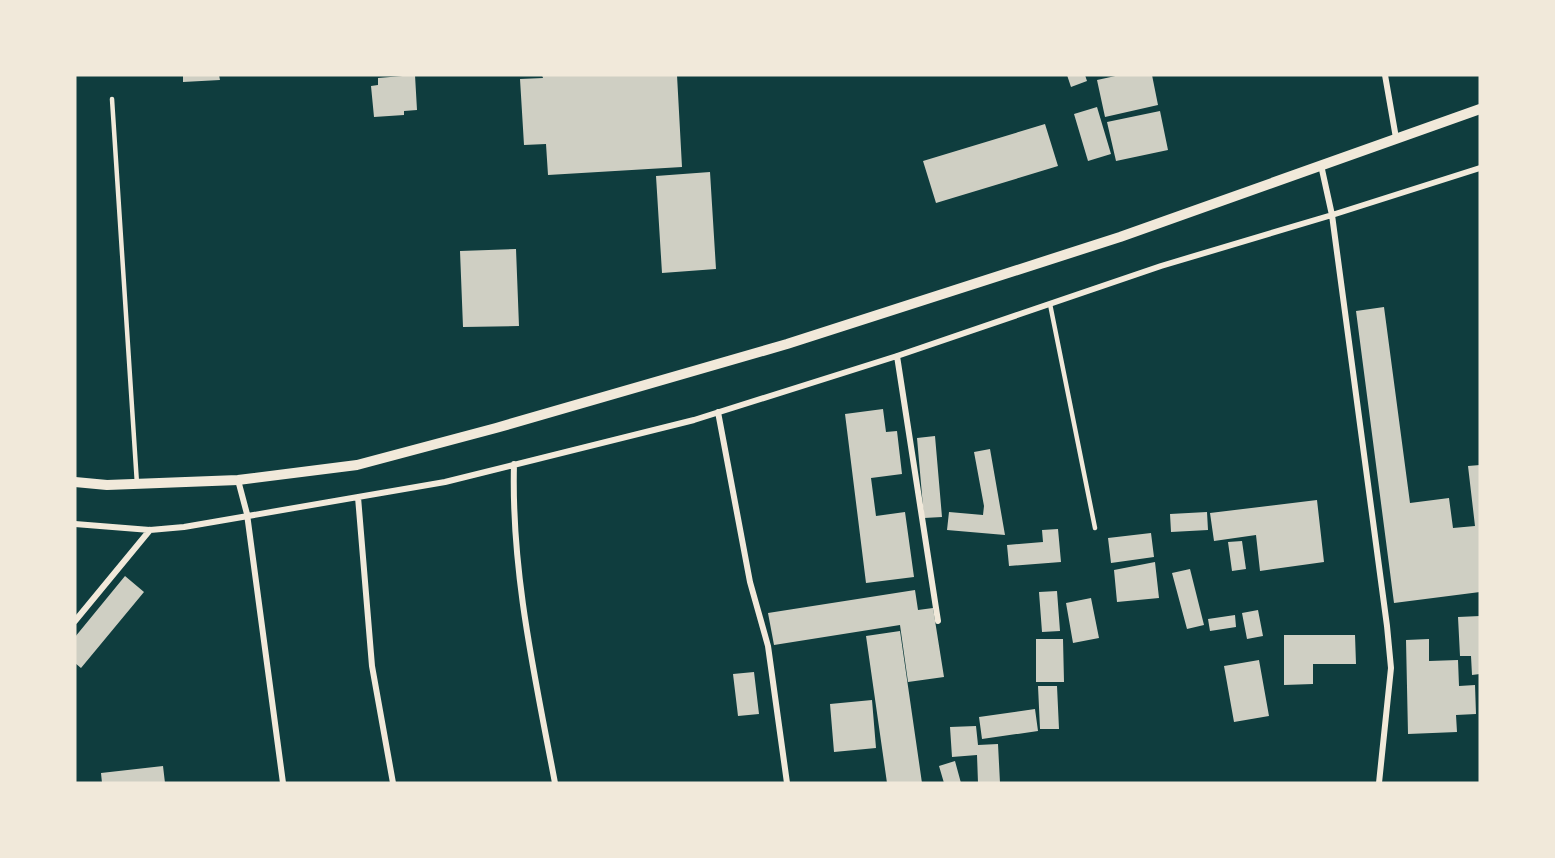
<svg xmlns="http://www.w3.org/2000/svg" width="1555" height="858" viewBox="0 0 1555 858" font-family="'Nunito Sans',sans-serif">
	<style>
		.building { fill: #cfcfc3 }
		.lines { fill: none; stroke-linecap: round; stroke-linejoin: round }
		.service { stroke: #f1e9da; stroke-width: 4.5 }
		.minor { stroke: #f1e9da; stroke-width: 6 }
		.tertiary { stroke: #f1e9da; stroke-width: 10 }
	</style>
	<rect width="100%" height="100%" fill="#0f3d3e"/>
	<path class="building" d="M183,75H219L220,80L183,82Z
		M415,75L417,110L404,111V115L374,117L371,86L378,85V78Z
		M542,75H677L682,167L548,175L546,144L524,145L520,79L543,78Z
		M1067,75H1085L1087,81L1071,87Z
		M1120,75H1152L1158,105L1105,117L1097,80Z
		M1097,107L1111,154L1088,161L1074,114Z
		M1160,111L1168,150L1116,161L1107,122Z
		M1045,124L1058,166L936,203L923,161Z
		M710,172L716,269L662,273L656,176Z
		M516,249L519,326L463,327L460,251Z
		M1384,307L1410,503L1449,498L1453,528L1475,526L1468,466L1480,465V592L1394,603L1356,311Z
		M883,409L886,432L897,431L902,474L871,478L876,516L905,512L914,577L866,583L845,414Z
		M935,436L942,517L924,518L917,438Z
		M990,449L1005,535L947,530L949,512L983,515L984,506L974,452Z
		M1317,500L1324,562L1260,571L1256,535L1214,541L1210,513Z
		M1207,512L1208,530L1171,532L1170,514Z
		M1058,529L1061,562L1009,566L1007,545L1043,542L1042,530Z
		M1151,533L1154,557L1111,563L1108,538Z
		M1242,541L1246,569L1232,571L1228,542Z
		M1155,562L1159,598L1117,602L1114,570Z
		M1190,569L1204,625L1187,629L1172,573Z
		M125,576L144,592L81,668L75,663V637Z
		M915,590L918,610L933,608L944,677L908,682L900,625L774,645L768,613Z
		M1057,591L1060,631L1042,632L1039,592Z
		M1091,598L1099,638L1073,643L1066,603Z
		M1258,610L1263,636L1247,639L1242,613Z
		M1235,615L1236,627L1210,631L1208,619Z
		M1480,616V674L1472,675L1471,656H1460L1458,617Z
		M900,631L922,783H887L866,636Z
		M1284,635H1355L1356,664H1313V684L1284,685Z
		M1036,639H1063L1064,682H1036Z
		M1429,639V661L1458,660L1459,686L1475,685L1476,714L1456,715L1457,732L1408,734L1406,640Z
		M1259,660L1269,716L1234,722L1224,666Z
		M754,672L759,714L738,716L733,674Z
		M1038,686H1057L1059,729H1040Z
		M872,700L876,748L834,752L830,704Z
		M1035,709L1038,731L982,739L979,717Z
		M976,726L978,745L998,744L1000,783H978L977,755L952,757L950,727Z
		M955,761L961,783H944L939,766Z
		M163,766L165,783H102L101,773Z"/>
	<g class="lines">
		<path class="service" d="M112,99L137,484
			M1050,304L1095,528"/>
		<path class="minor" d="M1385,75L1396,138
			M1321,165L1332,215L1387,626L1391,668L1379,783
			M897,356L938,621
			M718,412L750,582L768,646L787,783
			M514,464C511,572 535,677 555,783
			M238,480L247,514L283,783
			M358,497L372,666L393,783
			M75,524L150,530L184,527L445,482L694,420L897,356L1161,266L1332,215L1480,168
			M75,621L150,530"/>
		<path class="tertiary" d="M75,482L107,485L238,480L357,465L496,428L787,344L1120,237L1480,109"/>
	</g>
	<rect width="1555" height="858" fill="none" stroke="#f1e9da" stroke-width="153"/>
</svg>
